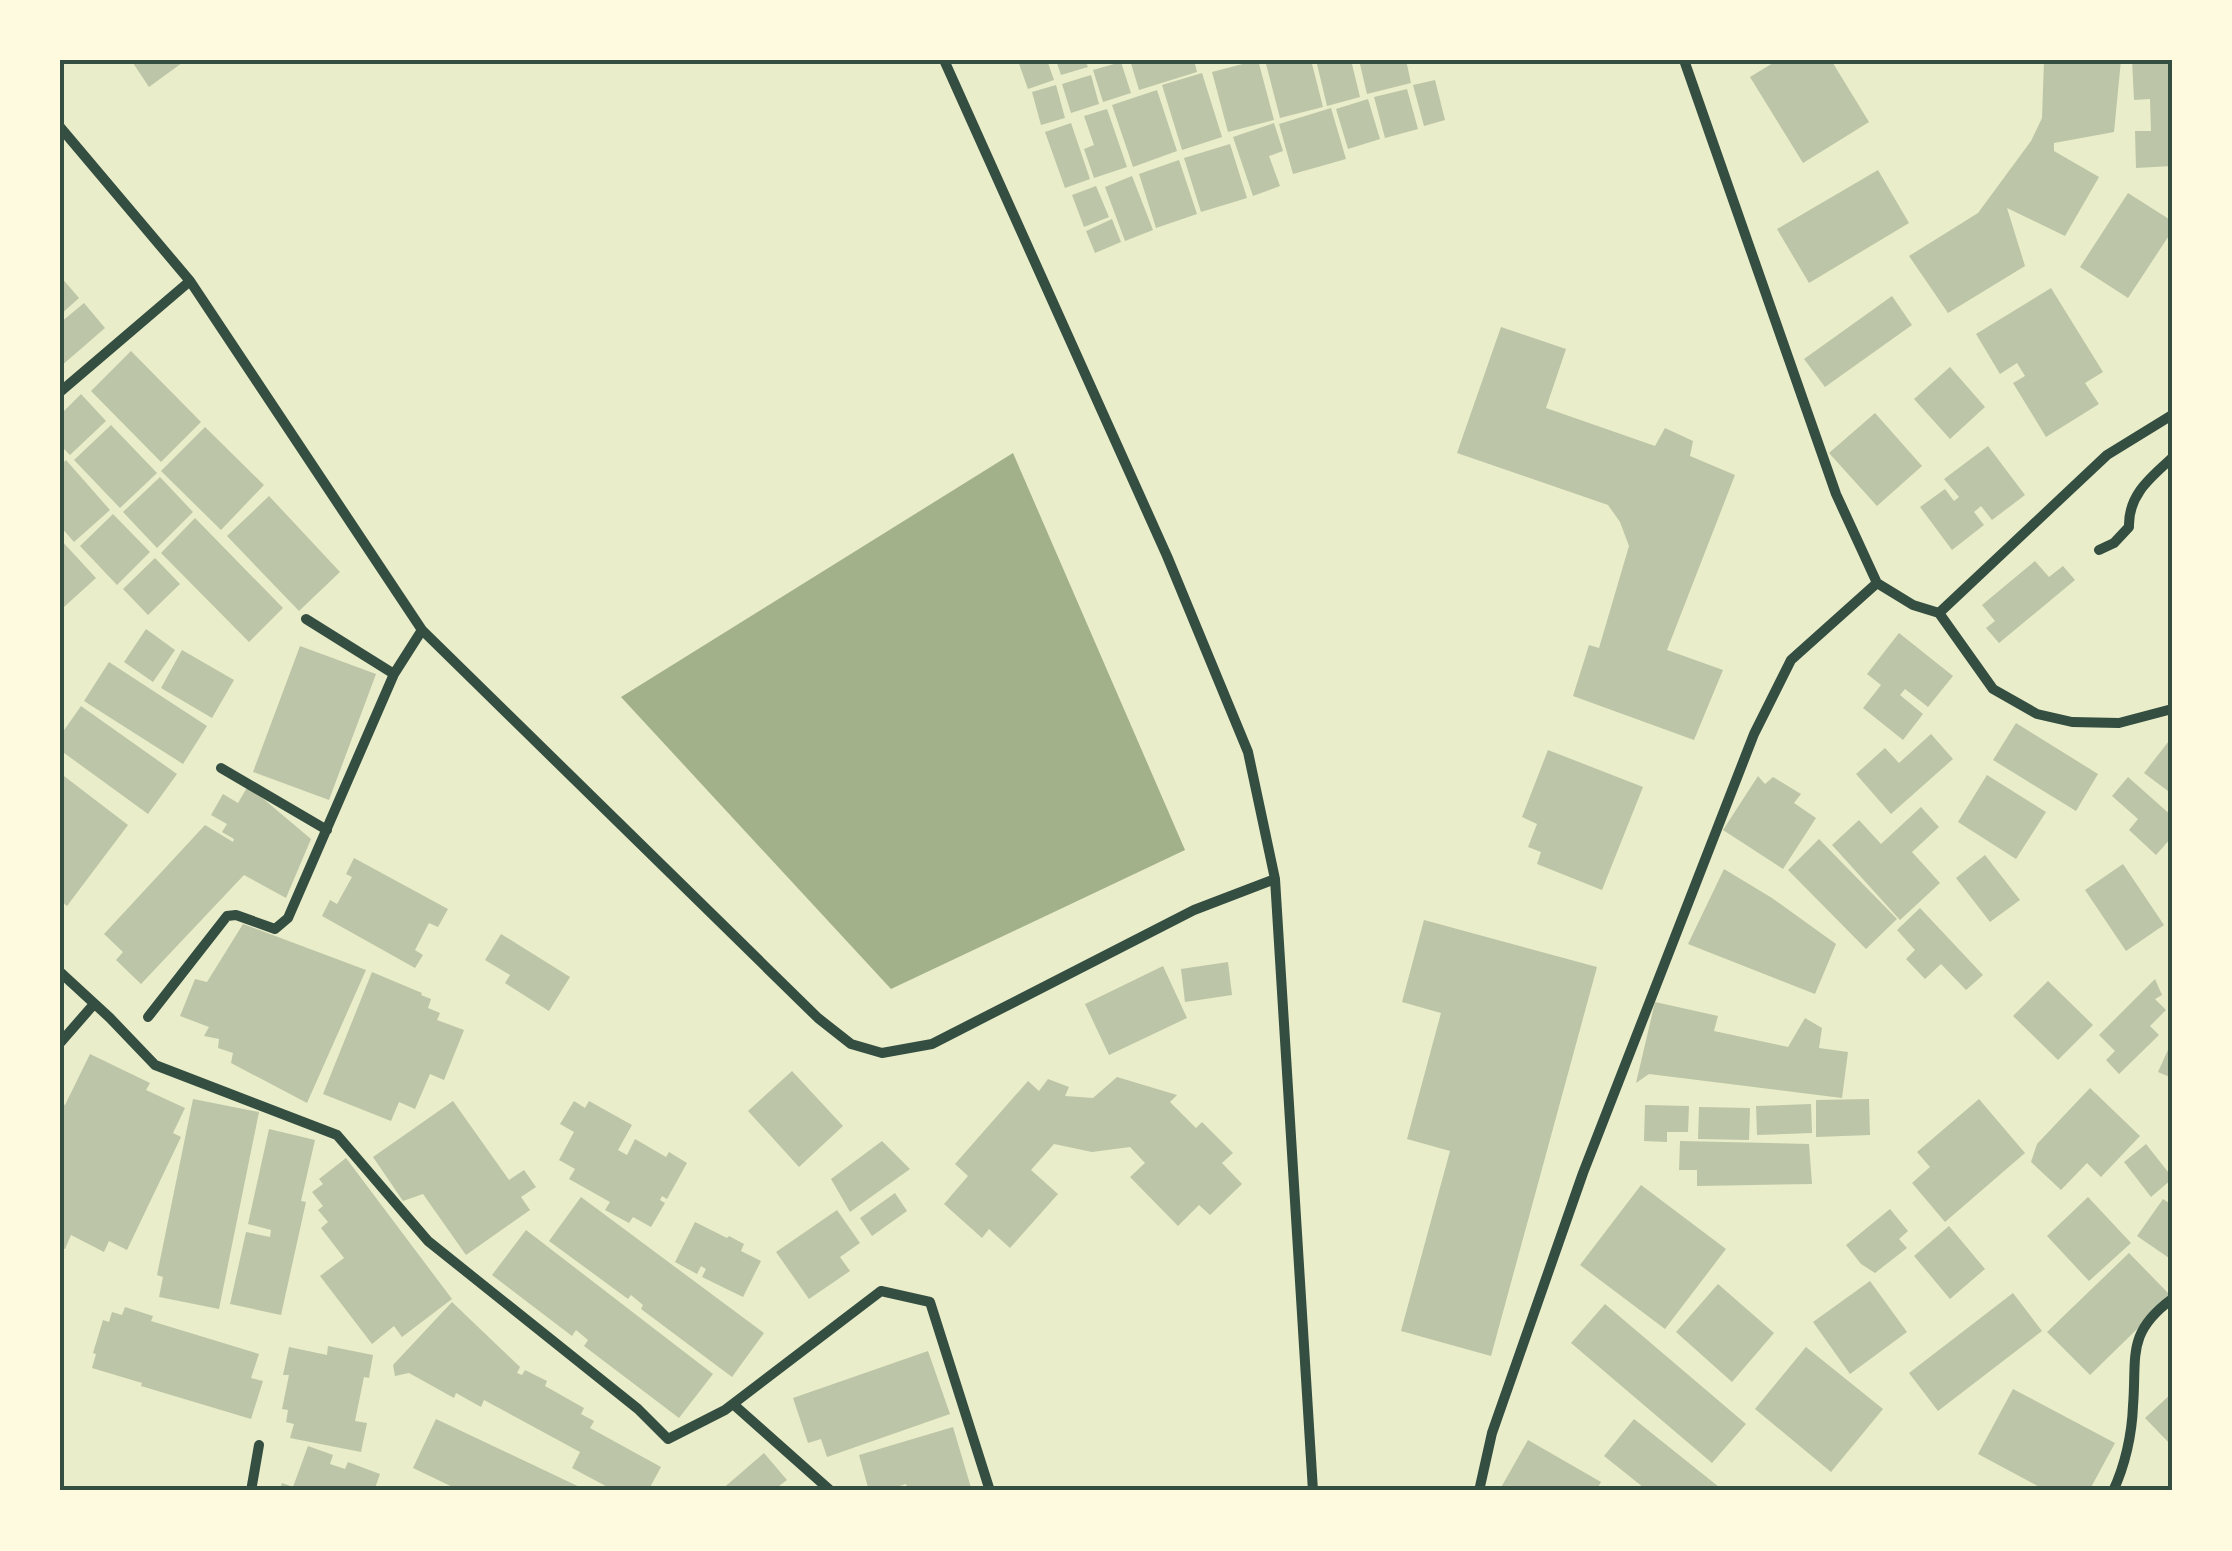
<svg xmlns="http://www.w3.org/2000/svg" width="2232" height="1551" viewBox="0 0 2232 1551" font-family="'PT Sans',sans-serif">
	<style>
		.water { fill: #a3b18a }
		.building { fill: #bcc5a7 }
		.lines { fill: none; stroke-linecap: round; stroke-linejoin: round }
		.minor { stroke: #344e41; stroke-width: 10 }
		.neatline { fill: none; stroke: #344e41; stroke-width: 4 }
	</style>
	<rect width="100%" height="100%" fill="#e9edc9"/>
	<path class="water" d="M1013,453L1185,850L891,989L621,697Z"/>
	<path class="building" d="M131,60H186L149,87Z
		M1022,60H1047L1054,80L1028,89L1018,61Z
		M1056,60H1085L1088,67L1061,75Z
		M1130,60H1194L1197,72L1139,90Z
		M1258,60L1274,120L1228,132L1212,72Z
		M1265,60H1311L1323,107L1280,118Z
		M1316,60H1351L1360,97L1327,106Z
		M1359,60H1406L1411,83L1367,94Z
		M1778,60H1831L1869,122L1803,163L1750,77Z
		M2044,60H2121L2114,132L2054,143V151L2099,177L2065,236L2007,208L2025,266L1948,313L1909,256L1978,213L2031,141L2042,118Z
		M2132,60H2172V166L2136,168L2135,131H2151L2150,99L2134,100Z
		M1121,62L1131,93L1103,102L1093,70Z
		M1202,73L1222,137L1182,150L1162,85Z
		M1091,75L1099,104L1071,113L1062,84Z
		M1435,80L1445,120L1424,126L1413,85Z
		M1056,85L1065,118L1041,125L1032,92Z
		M1407,89L1418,129L1385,138L1374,97Z
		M1157,90L1177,151L1133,167L1112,105Z
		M1368,99L1380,139L1348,149L1336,109Z
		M1331,108L1346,159L1293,174L1279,124Z
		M1107,109L1127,167L1094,178L1084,149L1094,145L1084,116Z
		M1071,123L1090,179L1065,188L1045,132Z
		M1274,123L1283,151L1269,156L1280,186L1253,196L1233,137Z
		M1230,144L1247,198L1201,212L1184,158Z
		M1179,160L1197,214L1156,228L1139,174Z
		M1878,170L1909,223L1809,283L1777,229Z
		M1132,176L1153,230L1125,241L1105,187Z
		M1096,186L1109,217L1084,227L1072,195Z
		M2128,193L2172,221V231L2128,298L2080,267Z
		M1112,219L1121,242L1095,253L1086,231Z
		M60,276L79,298L60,315Z
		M2051,288L2103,372L2085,383L2099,404L2046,437L2013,383L2025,376L2017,363L2000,374L1976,334Z
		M1892,296L1912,325L1825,387L1804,359Z
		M84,303L105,328L60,367V323Z
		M1501,327L1566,349L1546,408L1655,446L1665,428L1693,441L1690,456L1735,475L1667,650L1723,670L1694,740L1573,696L1589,645L1599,648L1629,546L1620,522L1608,505L1457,453Z
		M131,351L201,422L161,462L91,391Z
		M1950,367L1985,407L1950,439L1914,399Z
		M81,394L106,421L70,455L60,445V415Z
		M1875,413L1922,466L1877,506L1829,453Z
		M111,425L157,473L120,508L74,460Z
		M205,427L264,485L221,530L161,471Z
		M1988,446L2025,495L1992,520L1981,506L1974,512L1984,525L1952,550L1920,507L1945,489L1954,501L1959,497L1944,479Z
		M66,460L110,510L74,542L60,526V466Z
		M160,477L193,512L157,548L123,512Z
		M269,496L340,572L299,611L227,536Z
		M113,514L150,552L117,585L80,546Z
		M195,518L283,608L249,642L161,553Z
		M60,539L96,578L64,607L60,603Z
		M155,558L180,584L148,615L123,589Z
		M2035,561L2049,577L2063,566L2075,580L1999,643L1986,628L1995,621L1982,605Z
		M146,629L175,650L153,682L124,662Z
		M1899,633L1953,676L1928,707L1905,689L1900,695L1923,714L1903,740L1863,708L1881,685L1867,674Z
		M300,646L376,674L329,800L253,772Z
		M182,650L234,680L212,718L161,688Z
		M109,662L207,726L183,764L84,701Z
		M81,706L177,774L148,814L60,750V736Z
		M2016,723L2098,774L2076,811L1993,760Z
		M1931,734L1953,759L1891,814L1856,774L1885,748L1899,763Z
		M2172,737V794L2144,773Z
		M1548,750L1643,787L1602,890L1537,864L1541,852L1528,847L1537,824L1522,817Z
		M60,773L128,825L67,906L60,900Z
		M1987,775L2046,812L2016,859L1958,822Z
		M1758,776L1765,784L1773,777L1801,794L1794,803L1816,818L1783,869L1723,830Z
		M2128,777L2172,816V837L2156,855L2129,830L2138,819L2112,796Z
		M248,786L311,839L286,898L244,875L141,984L116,960L123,952L104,934L205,825L233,842L234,839L222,832L227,824L211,815L223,794L238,803Z
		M1921,807L1939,827L1912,852L1940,883L1900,920L1832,845L1859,820L1881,844Z
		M1819,839L1897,919L1866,949L1788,870Z
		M1985,855L2020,900L1990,922L1956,878Z
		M354,858L448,909L438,927L429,923L415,950L423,955L415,968L322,916L330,900L337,904L352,877L346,874Z
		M2123,864L2164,925L2126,951L2085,890Z
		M1724,869L1772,898L1836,944L1815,994L1688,944Z
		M1920,908L1983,975L1966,990L1941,964L1925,979L1906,959L1915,950L1897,930Z
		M1424,920L1597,967L1491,1356L1401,1331L1450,1151L1407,1139L1441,1013L1402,1002Z
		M243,924L366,970L307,1103L231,1063L233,1053L218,1048L219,1039L204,1036L209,1027L180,1016L195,979L207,982Z
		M501,934L570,977L549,1011L505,983L510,975L485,960Z
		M1228,962L1232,995L1185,1002L1181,969Z
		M1163,966L1187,1018L1109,1055L1085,1004Z
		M372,972L422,993L421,995L431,999L428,1008L440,1013L437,1020L464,1030L444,1080L430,1074L415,1109L399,1102L391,1121L323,1094Z
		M2155,979L2162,995L2155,999L2166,1010L2150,1026L2159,1035L2119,1074L2106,1060L2115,1051L2099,1035Z
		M2048,981L2093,1025L2058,1060L2013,1016Z
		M1655,1002L1718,1016L1714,1031L1788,1047L1805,1018L1822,1028L1819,1048L1848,1052L1842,1098L1649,1074L1636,1083Z
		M2172,1041V1078L2158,1072Z
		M90,1054L150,1083L146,1090L185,1108L173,1133L181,1137L127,1250L109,1241L104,1252L71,1235L65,1249L60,1247V1102L65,1105Z
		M792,1071L843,1126L799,1167L748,1111Z
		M1117,1077L1177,1095L1170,1102L1196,1128L1202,1122L1233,1153L1222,1163L1242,1184L1210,1215L1199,1205L1178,1226L1130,1177L1145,1163L1130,1147L1092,1152L1054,1144L1031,1170L1058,1194L1010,1248L989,1229L982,1238L944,1204L968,1176L955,1164L1028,1081L1039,1091L1048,1079L1069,1087L1065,1096L1093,1098Z
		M2090,1088L2140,1136L2101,1177L2087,1163L2061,1190L2031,1162L2037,1144Z
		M193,1099L259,1112L219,1309L159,1297L163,1277L157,1275Z
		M1869,1099L1870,1135L1816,1137V1100Z
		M1979,1099L2025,1153L1945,1222L1912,1183L1930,1167L1917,1152Z
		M453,1101L509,1180L524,1170L536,1187L521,1197L530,1210L466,1255L423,1194L403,1201L373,1157Z
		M574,1101L585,1108L589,1101L632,1125L618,1150L627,1155L635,1139L666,1157L669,1152L687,1163L667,1199L662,1196L660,1200L665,1203L651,1227L633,1217L629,1223L605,1210L610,1202L569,1179L575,1169L559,1160L574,1132L560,1124Z
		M1811,1104L1812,1133L1757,1135L1756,1106Z
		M1645,1105L1689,1106L1688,1132H1667V1142L1644,1141Z
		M1699,1107L1750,1108L1749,1140L1698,1139Z
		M269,1129L315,1140L301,1201L306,1202L281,1315L230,1304L246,1232L270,1237L271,1230L248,1224Z
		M882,1141L910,1169L850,1212L831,1179Z
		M1680,1141L1809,1144L1812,1184L1697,1186V1170H1679Z
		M2146,1144L2172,1177V1179L2151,1197L2124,1162Z
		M346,1158L452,1299L402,1337L394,1326L372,1344L320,1276L344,1258L321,1228L328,1222L318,1210L323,1206L312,1192L323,1184L319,1179Z
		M1641,1185L1726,1249L1665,1329L1580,1265Z
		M895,1193L907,1211L872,1236L860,1218Z
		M581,1197L764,1333L732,1377L641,1309L643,1305L631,1295L628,1299L549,1241Z
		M2088,1197L2131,1243L2089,1281L2047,1236Z
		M2163,1199L2172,1205V1260L2137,1236Z
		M1890,1209L1908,1231L1899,1239L1907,1248L1875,1273L1861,1264L1846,1245Z
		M837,1210L860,1243L840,1257L850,1271L809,1299L776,1252Z
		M695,1222L727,1238L729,1236L744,1244L741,1251L761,1261L743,1297L702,1277L706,1269L701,1266L697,1274L675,1262Z
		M1949,1226L1985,1269L1950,1299L1914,1256Z
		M526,1230L713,1374L679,1418L584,1346L588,1340L576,1330L572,1336L492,1275Z
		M2129,1253L2171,1296L2090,1375L2047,1332Z
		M1870,1281L1907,1332L1850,1374L1813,1322Z
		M1718,1284L1774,1333L1732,1382L1676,1332Z
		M2013,1293L2042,1331L1938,1411L1909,1373Z
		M452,1302L520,1367L517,1373L522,1375L525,1370L547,1381L545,1386L584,1408L581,1414L594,1421L590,1428L661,1467L648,1491H615L572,1468L580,1452L484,1400L481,1407L456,1393L454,1398L409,1373L395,1376L393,1365Z
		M1605,1304L1746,1424L1712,1463L1571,1343Z
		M125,1307L153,1316L151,1321L259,1354L251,1378L263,1381L251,1419L141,1386L142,1383L92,1368L96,1354L93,1353L103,1320L109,1322L112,1312L122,1315Z
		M328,1346L373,1355L369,1378L364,1377L355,1421L367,1423L361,1452L290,1438L294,1424L286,1422L288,1410L282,1409L289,1375H283L289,1347L327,1355Z
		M1806,1347L1883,1409L1831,1472L1755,1409Z
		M928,1351L950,1414L827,1457L821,1439L808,1443L793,1398Z
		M2013,1389L2115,1443L2089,1491H2047L1978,1454Z
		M2172,1393V1446L2145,1418Z
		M436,1419L588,1491H461L413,1468Z
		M1634,1419L1724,1491H1648L1604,1456Z
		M953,1427L972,1491H908L906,1484L884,1491H869L859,1455Z
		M1528,1440L1601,1482L1596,1491H1499Z
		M308,1446L333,1455L330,1464L345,1469L348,1462L380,1474L374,1491H279L282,1483L293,1487Z
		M764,1453L787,1480L775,1489L777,1491H720Z"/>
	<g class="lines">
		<path class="minor" d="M944,60L1167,556L1248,752L1275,879L1313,1491
			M60,127L190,281L422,630L818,1018L851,1044L882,1053L932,1044L1194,910L1275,879
			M60,392L190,281
			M2099,550L2114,543L2129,527C2128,495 2150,478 2172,458
			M1877,583L1913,605L1939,613L2107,455L2172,415
			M1939,613L1993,689L2037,714L2072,722L2119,723L2172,709
			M306,619L394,674
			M221,768L327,830
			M60,972L110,1018L155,1065L337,1135L428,1241L638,1409L668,1439L725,1410L881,1291L930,1302L990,1491
			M148,1017L227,916L236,915L275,929L288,918L394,674L422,630
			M60,1043L94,1004
			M733,1404L831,1491
			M251,1491L259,1445
			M1479,1491L1492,1433L1583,1173L1754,734L1791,660L1877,583L1836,494L1684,60
			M2113,1491C2125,1466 2132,1434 2133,1406C2137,1356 2126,1333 2172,1299"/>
	</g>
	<rect width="2232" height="1551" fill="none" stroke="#fefae0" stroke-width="125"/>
	<rect x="62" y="62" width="2108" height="1426" class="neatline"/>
</svg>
